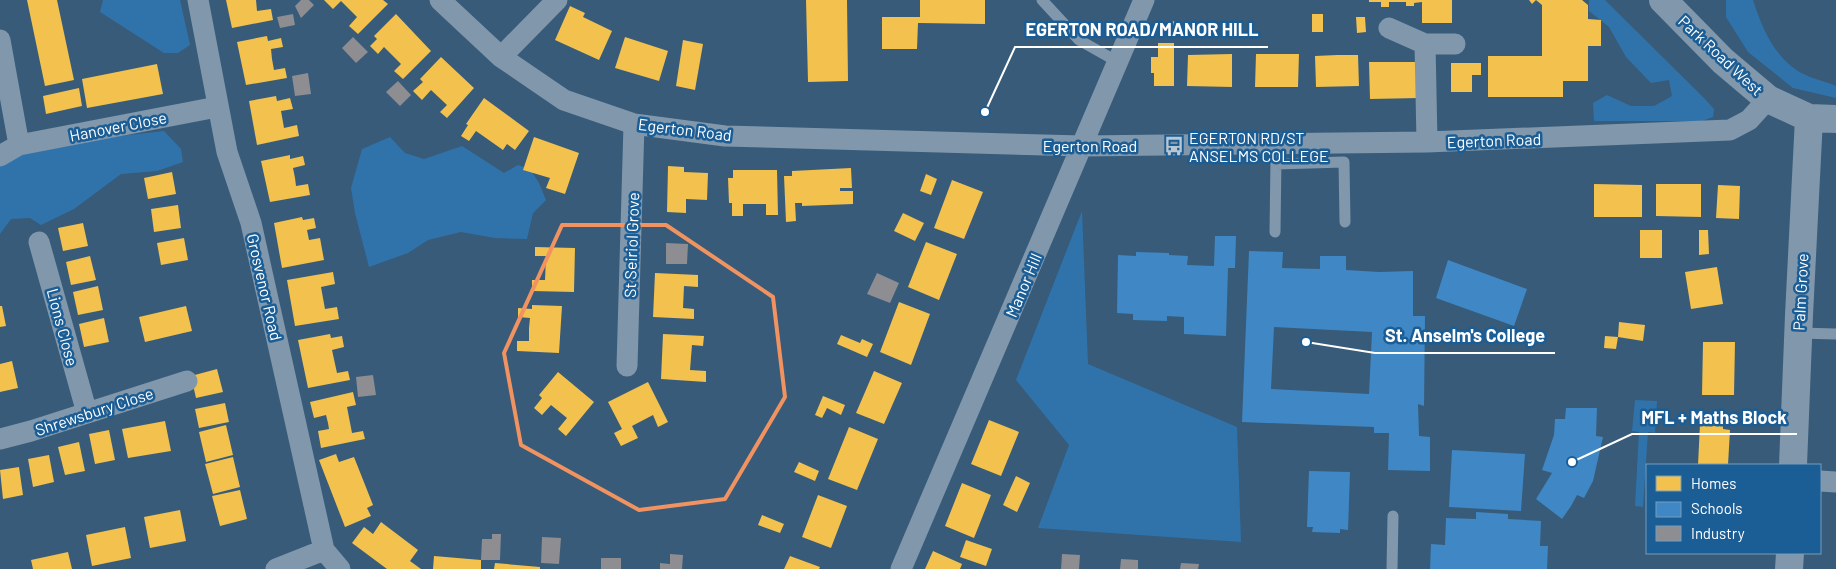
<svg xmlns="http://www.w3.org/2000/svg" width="1836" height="569" viewBox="0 0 1836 569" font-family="Barlow,sans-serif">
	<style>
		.green { fill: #3073ab }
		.homes { fill: #f2c14e }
		.schools { fill: #3f88c5; fill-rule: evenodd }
		.industry { fill: #8d8d92 }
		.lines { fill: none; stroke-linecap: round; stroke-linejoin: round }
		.service { stroke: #8097ac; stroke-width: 11 }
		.minor { stroke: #8097ac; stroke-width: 21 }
		.tertiary { stroke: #8097ac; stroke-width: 28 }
		.marked { fill: none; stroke: #f09361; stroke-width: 4; stroke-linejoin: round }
		.labels { text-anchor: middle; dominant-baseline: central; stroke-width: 5; stroke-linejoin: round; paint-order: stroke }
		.street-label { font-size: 16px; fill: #fff; stroke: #1b5d95 }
		.poi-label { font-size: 16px; fill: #fff; stroke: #1b5d95; text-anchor: start }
		.leader { fill: none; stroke: #fff; stroke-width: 2 }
		.callout-dot { fill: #fff; stroke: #1b5d95; stroke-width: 2 }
		.callout-label { font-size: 18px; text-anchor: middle; font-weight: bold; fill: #fff; stroke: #1b5d95; stroke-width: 5; stroke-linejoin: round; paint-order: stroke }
	</style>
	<rect width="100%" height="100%" fill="#375b79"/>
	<path class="green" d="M103,0H180L190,45L178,53H164L100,12Z
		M1589,0H1605L1704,98L1714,109L1713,117L1702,121H1594L1593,103L1607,95L1631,106H1654L1672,96L1669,80L1651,83L1626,57L1609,27L1589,11Z
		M1726,0H1753C1763,31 1777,64 1810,77C1818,80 1827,82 1836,86V98L1793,88L1748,52L1726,17Z
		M164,131L181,149L183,162L157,171L121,174L74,209L41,225L30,218L11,219L0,234V165L26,153L120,136Z
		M390,137L405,153L424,159L462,146L504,173L518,165L530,169L539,183L546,200L533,213L527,239L495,238L461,232L428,240L408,253L369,267L355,213L351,188L362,149Z
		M1082,211L1088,364L1237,427L1241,542L1038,528L1069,445L1016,380Z
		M1635,400L1657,401L1655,433L1648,432L1643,507L1635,506L1639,432L1632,431Z"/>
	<path class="homes" d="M27,0H57L74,80L45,86Z
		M226,0H256L257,11L271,9L273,20L232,28Z
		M324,0H383L388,4L358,34L349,26L357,17L341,1L333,9Z
		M806,0H847L848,81L808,82Z
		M920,0H985V24L918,23L917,49H882V17H920Z
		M1369,0H1452V23H1422V2L1414,3V6H1406V2H1389V7H1381V2H1369Z
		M1529,0H1582L1588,5V19L1601,20V46H1588V81H1563V97H1488V56H1542V5L1536,0L1532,4Z
		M570,6L585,13L583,17L612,31L599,60L555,40Z
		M396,14L431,51L403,79L394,71L401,64L384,47L378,54L370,46L377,39L374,36Z
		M1312,14H1323V32H1312Z
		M1356,17H1365L1366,32L1357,33Z
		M1173,21L1187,29L1182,37L1168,28Z
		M267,36L268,41L281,38L283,47L271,49L272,59L274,70L285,68L287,78L246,85L237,42Z
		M625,37L668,51L659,81L615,68Z
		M683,40L703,44L695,90L676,86Z
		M1158,43H1174V86H1154V73H1151V57H1158Z
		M1232,54V87L1187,86L1188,55Z
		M1256,54H1299L1298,87H1255Z
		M1337,55H1358L1359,86L1316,87L1315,56Z
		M441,57L474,88L447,118L440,112L447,105L431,90L422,100L413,91L423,82L420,79Z
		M1369,62H1419L1420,98L1370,99Z
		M1451,63H1481V75H1472V92H1451Z
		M157,64L163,94L87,108L82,79Z
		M79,88L82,106L46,114L43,96Z
		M276,96L277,101L290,98L293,109L281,111L284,128L297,125L299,136L257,145L249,101Z
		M484,98L529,131L515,150L507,144L503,150L476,131L469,141L461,136L468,125L466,124Z
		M534,137L579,153L565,194L546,188L550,178L523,170Z
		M290,155V159L303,156L305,165L293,168L295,178L296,186L308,184L310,195L270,202L261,161Z
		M668,166L684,167V172L708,173L707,200L686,199V213L667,212Z
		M851,168L852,188H840V191H853V204L802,206V203H795L796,221L786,222L784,176H792V171Z
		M733,170H777L778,215H766V204H743V216H732V203H729L728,178H733Z
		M172,172L176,194L148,199L144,178Z
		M926,174L937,179L931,195L920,191Z
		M952,180L983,192L964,239L934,228Z
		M1594,184L1642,185V217H1594Z
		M1656,184H1701V217L1656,216Z
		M1718,185L1740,186L1739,219L1716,218Z
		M178,205L181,228L154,232L151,209Z
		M903,213L924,223L915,241L894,231Z
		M302,217L303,220L314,218L316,228L307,230L309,240L320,238L324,260L282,268L274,223Z
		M83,223L88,246L63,251L58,228Z
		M1640,230H1662V258H1640Z
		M1699,230H1708L1709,254L1699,255Z
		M184,238L188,260L161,265L157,243Z
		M926,242L957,254L939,300L908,287Z
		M535,247L575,248L574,292L532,291V280H545L546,256H535Z
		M90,256L96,280L71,285L66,262Z
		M1717,267L1723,304L1691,309L1685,272Z
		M333,272L335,284L321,287L325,309L337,307L339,319L295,326L287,280Z
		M655,273L698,275V287L684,286L683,308L694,309V319L653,317Z
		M98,286L103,310L78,315L73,292Z
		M899,302L930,314L911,365L880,352Z
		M532,305L562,306L559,353L517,351V341H529V328L530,318L518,317V308L532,309Z
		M0,306H2L6,326L0,327Z
		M186,306L192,331L145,342L139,317Z
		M104,318L109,342L84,347L79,324Z
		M1619,322L1645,325L1643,341L1618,337Z
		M330,334L331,338L342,336L344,347L332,350L337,373L348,371L350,380L308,388L298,340Z
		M663,334L704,336L703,346L692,345L690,370L706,371V382L661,379Z
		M841,335L860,343L862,339L873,344L867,357L837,344Z
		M1605,336L1618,337L1616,349L1604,348Z
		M1703,342H1735L1734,395H1702Z
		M12,361L18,388L0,392V364Z
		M217,369L223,392L196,398L191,376Z
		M874,371L902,383L884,424L856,413Z
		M558,372L594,402L566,436L558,429L567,418L551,405L542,415L534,408L542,398L539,395Z
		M648,382L668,422L658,427L653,415L632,426L638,438L621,446L614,433L622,429L608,402Z
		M353,392L356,405L347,407L352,433L363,431L365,439L321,448L318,431L329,429L328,423L326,415L314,418L310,402Z
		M823,396L845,405L841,415L827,408L822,418L815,415Z
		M225,403L229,422L199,428L195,409Z
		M989,420L1019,432L1001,476L971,464Z
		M165,421L171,451L128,458L122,429Z
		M1700,424L1723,425V429L1730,430L1728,465H1698Z
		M226,425L233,455L206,462L199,432Z
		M849,427L878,439L857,490L828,479Z
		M109,430L115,460L95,464L89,434Z
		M79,442L85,471L65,475L58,447Z
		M336,454L339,462L354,457L373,505L367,508L371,516L345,527L319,460Z
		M49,455L54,482L33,487L28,459Z
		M233,457L240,487L213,494L205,464Z
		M799,462L819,471L815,481L794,472Z
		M19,467L23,495L3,499L0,470Z
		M1016,476L1030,483L1017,512L1003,505Z
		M962,483L991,495L974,538L945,526Z
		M240,490L247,519L220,526L212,496Z
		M818,495L847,506L831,548L802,537Z
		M180,510L186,541L150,548L144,517Z
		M762,515L784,524L780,533L758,525Z
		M381,522L418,550L410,561L421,569H387L352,543L364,527L373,534Z
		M125,527L131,558L92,566L86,535Z
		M966,540L992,549L986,566L960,557Z
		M933,551L962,564L960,569H925Z
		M68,552L72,569H33L31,560Z
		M434,556L481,560V569H433Z
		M790,556L820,567L819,569H784Z
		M495,563L540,567V569H494Z"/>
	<path class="schools" d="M1215,236H1236L1235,268H1228L1226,336L1184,334V317L1167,316V321L1133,320V314L1117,313L1118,255L1136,256V252L1169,253V255L1188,256L1187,265L1214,266Z
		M1249,251L1283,252L1282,268L1320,269V256H1346V270L1379,272L1413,271V316H1425L1424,406L1418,404L1419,436L1430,437V471L1388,470L1389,433H1374V427L1242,422ZM1274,327L1372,332L1369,394L1271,389Z
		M1448,260L1527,289L1514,326L1436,298Z
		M1566,408H1597L1596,436L1603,437L1593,481L1584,498L1577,495L1571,506L1562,519L1536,499L1552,473L1542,470L1554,435L1555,419H1565Z
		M1452,450L1525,454L1521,511L1449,507Z
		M1309,471L1350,472L1348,530L1340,529V533L1312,532L1313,527H1307Z
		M1476,512L1508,514V519L1541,521L1540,546H1548L1547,569H1430L1431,544L1445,545L1446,518L1476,519Z"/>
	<path class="industry" d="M301,0H309L314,5L301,18L295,6Z
		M293,14L295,25L280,28L277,17Z
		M353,37L368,52L356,63L342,48Z
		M308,73L311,94L295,96L292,76Z
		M398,81L411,95L400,106L386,92Z
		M666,243L688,244L687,264H666Z
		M877,273L899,283L890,303L867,294Z
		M373,375L376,395L358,397L356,377Z
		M492,534H501L500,560H481L482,539H492Z
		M542,537L561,538L559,564L541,563Z
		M670,554L683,555L682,569H660V563L670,564Z
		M1062,554L1080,555L1079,569H1061Z
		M601,558H621V569H601Z
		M1121,559L1138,560V569H1120Z
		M1181,563L1199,564L1198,569H1180Z"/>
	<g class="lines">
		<path class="service" d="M1042,0L1079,40L1118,62
			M1276,164L1344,162L1345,222
			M1275,232L1276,158
			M1798,333L1836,334
			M1392,569L1393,516"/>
		<path class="minor" d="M198,0L227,152L251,223L324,550L340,569
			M440,0L501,57L564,100L634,124L725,136L1082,146L1427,142L1730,130L1749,120L1768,99
			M1389,28L1425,44H1455
			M0,40L19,145
			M1425,44L1427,142
			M501,57L557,0
			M0,156L19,145L217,107
			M39,242L87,413
			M627,366L634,124
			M0,439L31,431L187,381
			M1820,481L1836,482
			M276,569L324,550
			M901,569L1144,0"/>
		<path class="tertiary" d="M1663,0L1723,61L1768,99L1809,118L1836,119
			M1793,465L1799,315L1809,118
			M1789,569L1790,553"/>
	</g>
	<path class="marked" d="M562,225H666L773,297L785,397L725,499L639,510L521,445L504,353Z"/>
	<defs>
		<symbol id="bus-bare" viewBox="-9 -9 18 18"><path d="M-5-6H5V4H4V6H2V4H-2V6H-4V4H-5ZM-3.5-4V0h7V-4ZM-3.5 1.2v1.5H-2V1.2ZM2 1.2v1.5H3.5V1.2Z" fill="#b9c6d0" stroke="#1b5d95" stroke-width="2.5" paint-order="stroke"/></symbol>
	</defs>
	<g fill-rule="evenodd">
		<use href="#bus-bare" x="1160" y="132" width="28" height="28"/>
	</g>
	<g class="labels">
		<g class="street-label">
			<text transform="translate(1721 55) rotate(43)">Park Road West</text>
			<text transform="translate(118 126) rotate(-11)">Hanover Close</text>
			<text transform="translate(685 129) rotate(7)">Egerton Road</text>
			<text transform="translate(1494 140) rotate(-2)">Egerton Road</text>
			<text x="1090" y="145">Egerton Road</text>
			<text transform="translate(631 245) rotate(-88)">St Seiriol Grove</text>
			<text transform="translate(1023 285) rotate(-67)">Manor Hill</text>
			<text transform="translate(265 287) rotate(77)">Grosvenor Road</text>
			<text transform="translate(1800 292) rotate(-87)">Palm Grove</text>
			<text transform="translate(63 327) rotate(75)">Lions Close</text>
			<text transform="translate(94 411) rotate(-18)">Shrewsbury Close</text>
		</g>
		<g class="poi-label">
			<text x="1189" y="137">EGERTON RD/ST<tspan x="1189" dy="18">ANSELMS COLLEGE</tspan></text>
		</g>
	</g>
	<path class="leader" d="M985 112L1015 47H1268M1306 342L1375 353H1555M1572 462L1632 434H1797"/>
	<g class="callout-dot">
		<circle cx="985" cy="112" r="5"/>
		<circle cx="1306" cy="342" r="5"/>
		<circle cx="1572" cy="462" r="5"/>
	</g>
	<g class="callout-label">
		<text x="1142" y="36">EGERTON ROAD/MANOR HILL</text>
		<text x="1465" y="342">St. Anselm's College</text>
		<text x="1714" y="424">MFL + Maths Block</text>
	</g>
	<rect x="1646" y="464" width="175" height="90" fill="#1b5d95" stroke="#769ebf"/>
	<rect x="1656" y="476" width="25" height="15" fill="#f2c14e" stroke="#769ebf"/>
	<text x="1691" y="489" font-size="15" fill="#ffffff">Homes</text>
	<rect x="1656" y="502" width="25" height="15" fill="#3f88c5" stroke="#769ebf"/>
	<text x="1691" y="514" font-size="15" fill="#ffffff">Schools</text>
	<rect x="1656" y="526" width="25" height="15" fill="#8d8d92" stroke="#769ebf"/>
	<text x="1691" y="539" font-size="15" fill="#ffffff">Industry</text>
</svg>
